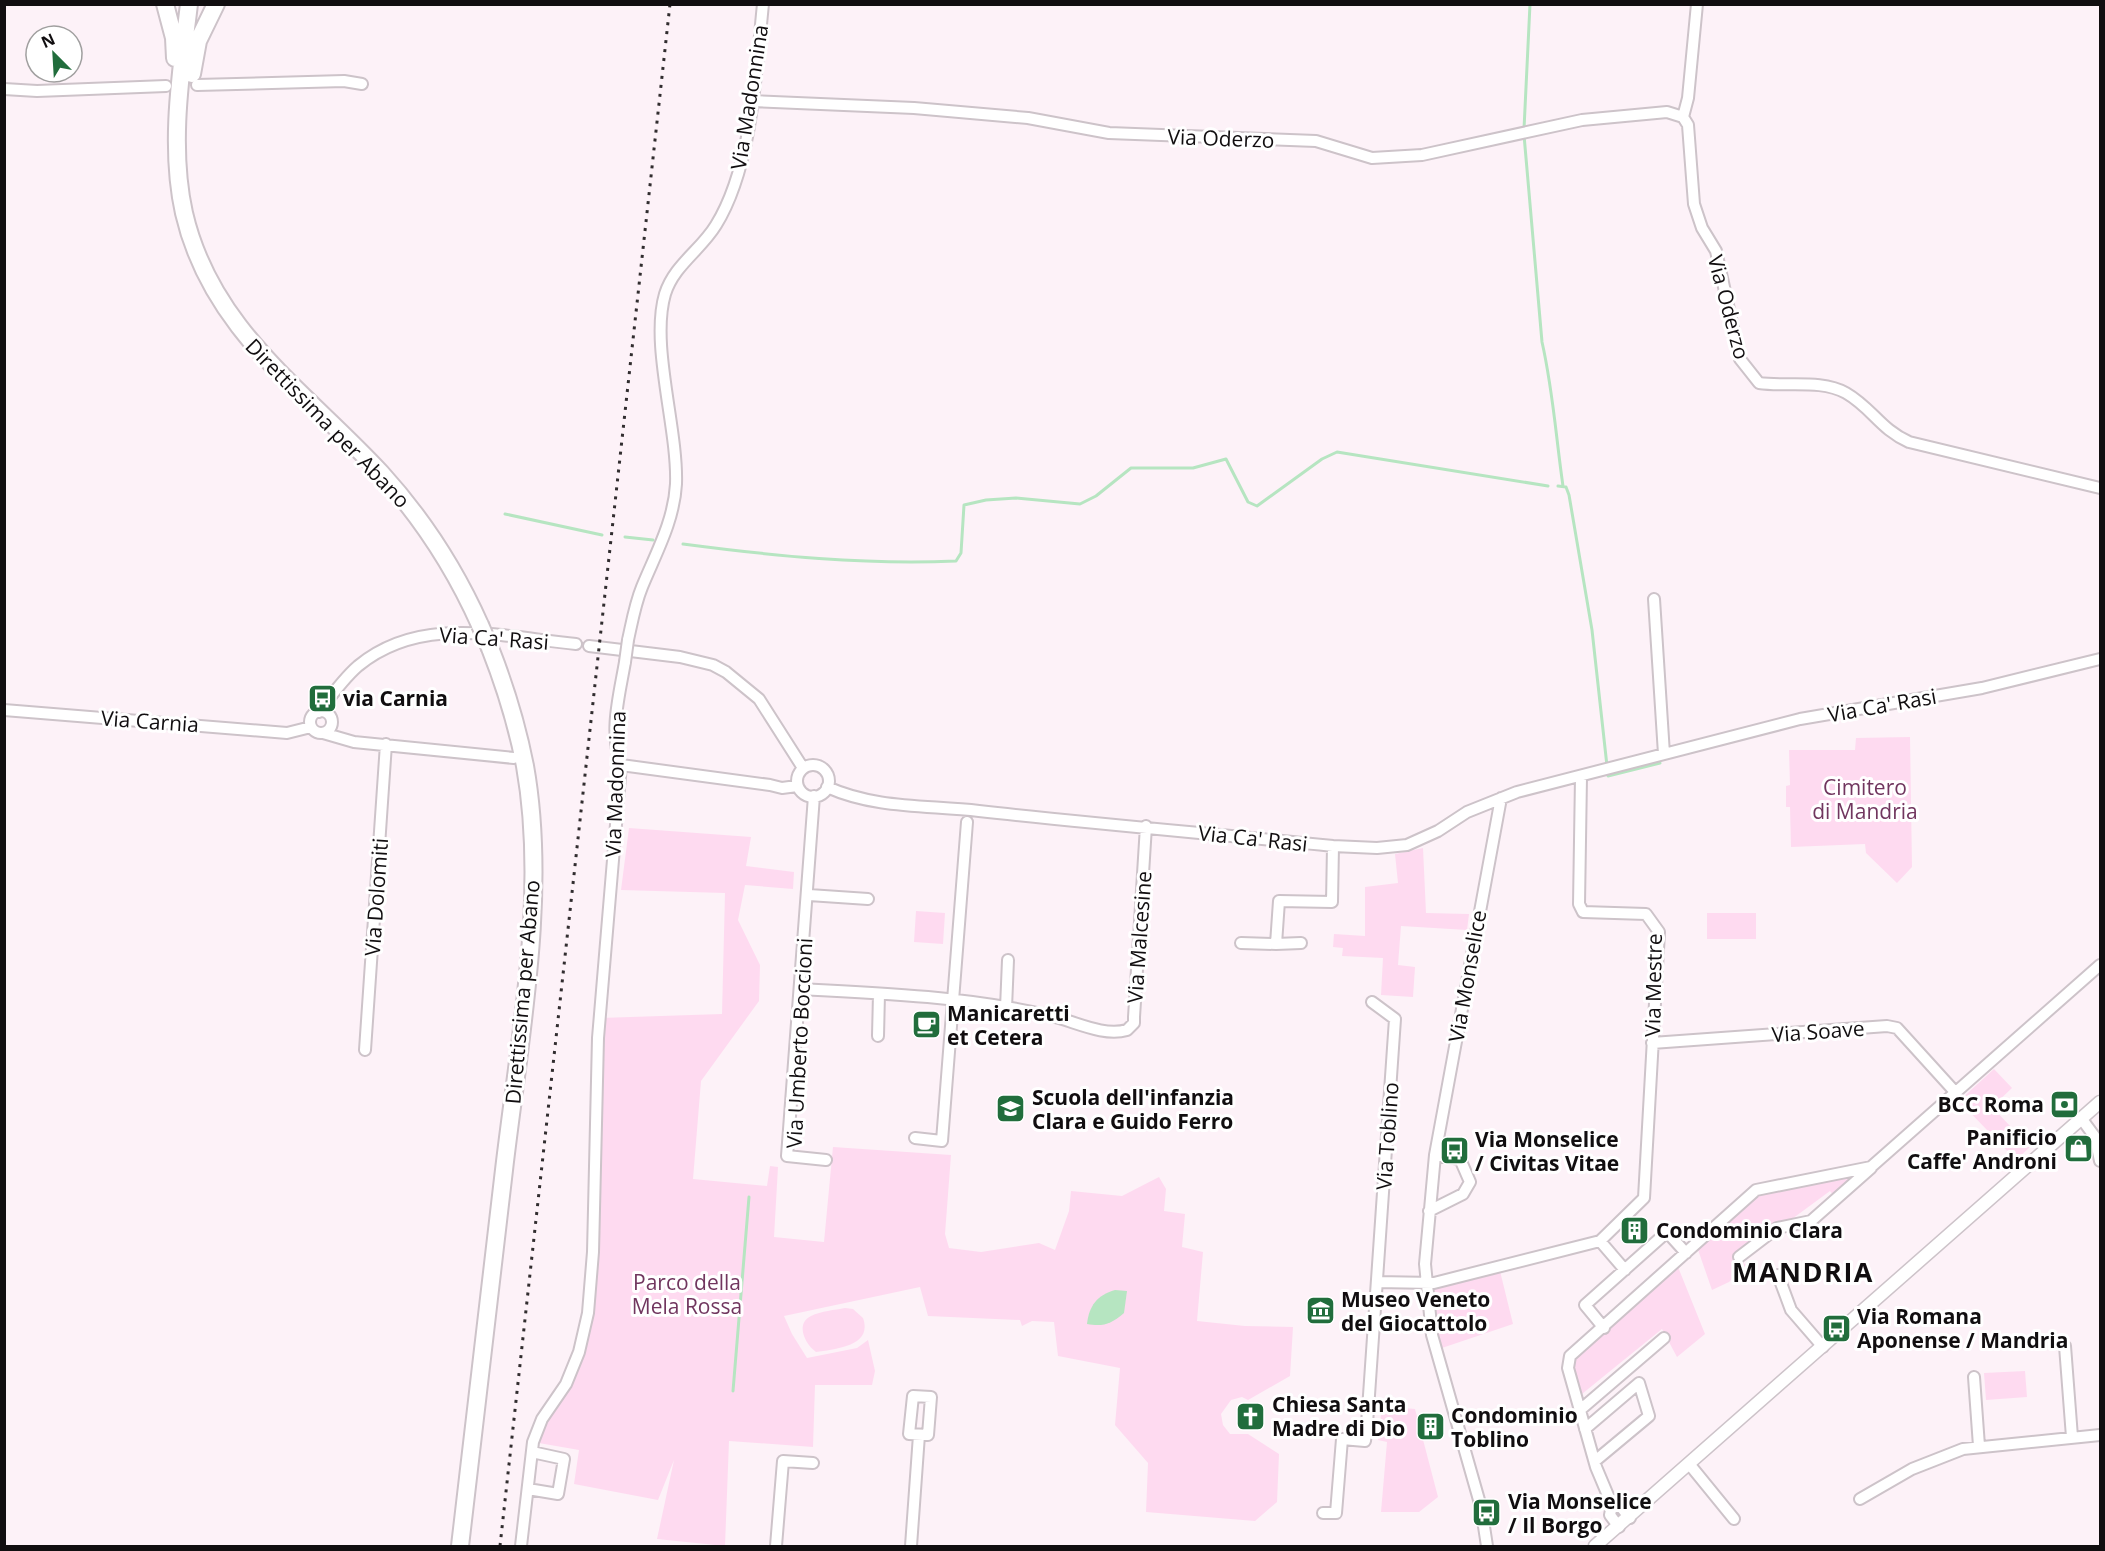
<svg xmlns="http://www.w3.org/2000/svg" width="2105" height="1551" viewBox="0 0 2105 1551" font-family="'Open Sans',sans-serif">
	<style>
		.green { fill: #fedaf0 }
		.water { fill: #b6e5c1 }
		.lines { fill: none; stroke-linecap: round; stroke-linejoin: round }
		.stream { stroke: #b6e5c1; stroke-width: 3 }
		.minor-casing { stroke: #cdc3c9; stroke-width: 14 }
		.tertiary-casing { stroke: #cdc3c9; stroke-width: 15 }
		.trunk-casing { stroke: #cdc3c9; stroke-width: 20 }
		.minor { stroke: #fff; stroke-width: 10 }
		.tertiary { stroke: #fff; stroke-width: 12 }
		.trunk { stroke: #fff; stroke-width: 16 }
		.rail { stroke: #312d2f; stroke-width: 3; stroke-dasharray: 3 6; stroke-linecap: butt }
		.minor-bridge-casing { stroke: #cdc3c9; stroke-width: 14; stroke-linecap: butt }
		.trunk-bridge-casing { stroke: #cdc3c9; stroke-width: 20; stroke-linecap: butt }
		.minor-bridge { stroke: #fff; stroke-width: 10 }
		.trunk-bridge { stroke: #fff; stroke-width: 16 }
		.labels { text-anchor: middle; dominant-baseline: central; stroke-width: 6; stroke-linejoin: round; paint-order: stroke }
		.street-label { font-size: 21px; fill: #110e10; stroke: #fff }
		.poi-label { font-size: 21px; font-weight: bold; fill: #110e10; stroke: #fff; text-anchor: start }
		.park-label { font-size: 21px; fill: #71365f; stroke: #fff }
		.district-label { font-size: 27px; font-weight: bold; letter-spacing: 1.5px; fill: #110e10; stroke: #fff }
	</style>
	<rect width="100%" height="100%" fill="#fdf2f8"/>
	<path class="green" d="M1910,737L1912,867L1897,883L1866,853L1865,844L1791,847L1790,807H1786V786L1790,785L1789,750H1855L1856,738Z
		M629,828L751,837L746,866L794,872L793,889L745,885L738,920L760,965L759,1001L701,1081L693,1179L767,1186L770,1166L778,1167L774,1237L824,1242L833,1147L951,1155L945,1234L949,1248L981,1252L1039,1243L1055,1250L1069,1211L1071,1191L1122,1196L1159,1177L1166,1189L1164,1211L1185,1214L1182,1247L1203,1252L1197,1321L1245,1326L1293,1327L1290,1376L1248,1400L1242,1397L1231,1400L1221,1414L1223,1425L1230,1434H1248L1279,1454L1277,1502L1255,1521L1146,1512L1148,1463L1115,1425L1120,1368L1058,1356L1054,1322L1032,1321L1022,1326L1020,1320L928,1316L920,1287L784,1316L792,1334L807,1358L857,1348L868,1340L875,1371L872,1385H815L813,1447L729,1441L725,1546L657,1539L674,1460L658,1500L574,1484L579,1450L533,1442L566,1384L584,1329L600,1018L722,1014L725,893L621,890Z
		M1423,848L1426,913L1469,914L1467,930L1401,926L1398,965L1415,967L1413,997L1381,995L1383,958L1342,956L1343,948L1333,947L1334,934L1365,936V887L1398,883L1395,854Z
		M916,911L945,913L943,944L914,942Z
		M1707,913H1756V939H1707Z
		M1994,1069L2012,1088L1992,1107L2030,1147L2016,1160L1959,1101Z
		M1871,1167L1836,1199L1830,1191L1739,1258L1746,1265L1729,1282L1712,1290L1696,1244L1756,1190Z
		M1676,1262L1705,1334L1677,1357L1662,1329L1577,1398L1570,1356Z
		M1499,1267L1513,1324L1436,1350L1426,1283Z
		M845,1308L853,1309L863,1318C873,1346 836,1349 816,1352C805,1344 795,1324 811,1316C821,1311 835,1310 845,1308Z
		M2025,1371L2027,1397L1986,1400L1984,1373Z
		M1382,1406L1415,1409L1438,1497L1419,1512H1381L1387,1442L1378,1440Z"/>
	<path class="water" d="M1115,1290L1127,1291L1124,1313C1111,1324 1103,1327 1087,1324C1089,1306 1097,1295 1115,1290Z"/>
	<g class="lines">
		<path class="stream" d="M1524,129L1530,4
			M1524,135L1542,342C1553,390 1556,438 1563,486
			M1558,486L1566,487L1569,495L1592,630L1607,766
			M505,514L602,535
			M625,537L653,540
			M683,544C774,556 864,565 956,561L961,553L964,505L986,500L1016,498L1080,504L1096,496L1131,468H1193L1226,459L1248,502L1257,506L1322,459L1337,452L1548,486
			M1607,772L1608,776L1660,763
			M733,1391L749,1197"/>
		<defs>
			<path id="minor" d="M197,85L344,81L362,84
				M4,89L37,91L166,86
				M753,101L914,108L1028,118L1109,133L1316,141L1372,158L1422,155L1582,120L1667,112L1683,117L1688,125L1694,204L1702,228L1716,251L1740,359L1759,383C1787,387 1821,379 1846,393C1872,408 1880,429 1909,442L2100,488
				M1683,117L1688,98L1697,4
				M1654,599L1664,754
				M628,640C632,622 635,604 642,587C656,553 674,521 676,484C678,428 650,345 665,294C674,265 701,250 716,225C752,167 756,72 763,4
				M589,646L680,657L713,665L726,672L759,699L803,768
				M4,710L287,733L311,727
				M310 722a11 11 0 1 1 22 0a11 11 0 1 1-22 0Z
				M319,712C331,696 343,679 358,666C421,614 502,637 576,644
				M323,733L354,742L514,758
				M621,765L770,785L782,788L797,786
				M797 781a16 16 0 1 1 32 0a16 16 0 1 1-32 0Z
				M827,787C876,809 927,805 979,811C1097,824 1215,834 1333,846L1377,848L1407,845L1438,831L1467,812L1517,792L1800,719L1982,688L2100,659
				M814,796L787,1156L826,1160
				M809,895L868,899
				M1241,943L1276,944L1279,901L1332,902L1333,846
				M1276,944L1301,943
				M800,989C883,993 970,997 1051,1016C1074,1021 1103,1037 1127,1030L1134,1023V1017L1146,826
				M1006,1008L1008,960
				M878,1036L879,994
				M1652,1043L1887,1026L1897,1028L1956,1093
				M365,1050L386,744
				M2081,1118L2095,1137L2100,1161
				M915,1138L942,1141L967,822
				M1429,1211L1463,1194L1470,1182L1460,1159L1435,1155
				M1600,1241L1625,1270
				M1739,1257L1777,1228L1811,1221L1871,1168
				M1778,1275L1791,1310L1823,1347
				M1377,1282L1434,1283L1600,1241L1644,1198L1659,932L1646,914L1583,912L1579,904L1581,777
				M1604,1328L1585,1305L1667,1232L1686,1253
				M2065,1346L2072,1437
				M1974,1377L1979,1446
				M913,1396L931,1397L928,1435L909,1434Z
				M1580,1410L1664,1338
				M1585,1429L1639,1383L1649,1416L1595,1461
				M1690,1465L1734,1519
				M528,1489L558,1494L564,1459L532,1452
				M1860,1499L1912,1469L1963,1449L2100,1435
				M1612,1505L1621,1507L1630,1518
				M1323,1513H1336L1342,1439L1365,1441L1367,1424L1395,1019L1372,1002
				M1619,1527L1610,1515L1612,1505L1596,1467L1568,1368L1570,1356L1756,1190L1871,1167L2100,965
				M521,1546L533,1442L542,1419L566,1384L579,1352L588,1313L593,1252L598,1038L621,765C609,731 619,697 625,662
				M776,1546L783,1461L813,1463
				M911,1546L919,1435
				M1487,1546L1481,1507L1432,1335L1425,1264L1435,1155L1501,798"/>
			<path id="tertiary" d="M1595,1546L2100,1102"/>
			<path id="trunk" d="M165,4L174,38L175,58
				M189,4C181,72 169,146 184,213C211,330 304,390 381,473C422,518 455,569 480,625
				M192,74L198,41L216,4
				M460,1546C475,1421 489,1295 504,1170C519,1041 548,894 525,766C517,725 505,686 490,648"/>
		</defs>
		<use href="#minor" class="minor-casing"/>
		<use href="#tertiary" class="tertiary-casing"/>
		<use href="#trunk" class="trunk-casing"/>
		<use href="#minor" class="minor"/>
		<use href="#tertiary" class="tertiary"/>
		<use href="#trunk" class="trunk"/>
		<path class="rail" d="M500,1546L670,4"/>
		<defs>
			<path id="minor-bridge" d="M625,662L628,640"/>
			<path id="trunk-bridge" d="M480,625L490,648"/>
		</defs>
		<use href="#minor-bridge" class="minor-bridge-casing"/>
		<use href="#trunk-bridge" class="trunk-bridge-casing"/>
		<use href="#minor-bridge" class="minor-bridge"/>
		<use href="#trunk-bridge" class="trunk-bridge"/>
	</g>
	<defs>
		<symbol id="bus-square" viewBox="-11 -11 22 22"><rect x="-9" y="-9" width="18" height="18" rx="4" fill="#216d3c" stroke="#fff"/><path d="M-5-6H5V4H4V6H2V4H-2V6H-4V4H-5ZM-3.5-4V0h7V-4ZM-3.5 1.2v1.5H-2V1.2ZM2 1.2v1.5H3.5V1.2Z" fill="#fff"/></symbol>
		<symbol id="cafe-square" viewBox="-11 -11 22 22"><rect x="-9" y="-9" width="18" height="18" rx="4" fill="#216d3c" stroke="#fff"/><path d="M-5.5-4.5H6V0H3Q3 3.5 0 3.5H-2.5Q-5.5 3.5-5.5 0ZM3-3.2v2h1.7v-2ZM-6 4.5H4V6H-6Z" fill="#fff"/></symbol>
		<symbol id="bank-square" viewBox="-11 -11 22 22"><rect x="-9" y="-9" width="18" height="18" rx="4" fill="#216d3c" stroke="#fff"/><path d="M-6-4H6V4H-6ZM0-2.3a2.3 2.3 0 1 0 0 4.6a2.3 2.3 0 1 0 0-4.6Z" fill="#fff"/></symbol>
		<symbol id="school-square" viewBox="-11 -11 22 22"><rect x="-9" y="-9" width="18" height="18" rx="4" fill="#216d3c" stroke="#fff"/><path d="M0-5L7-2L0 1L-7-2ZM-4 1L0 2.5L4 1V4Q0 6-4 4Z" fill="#fff"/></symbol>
		<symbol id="shop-square" viewBox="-11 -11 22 22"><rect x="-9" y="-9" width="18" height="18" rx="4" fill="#216d3c" stroke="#fff"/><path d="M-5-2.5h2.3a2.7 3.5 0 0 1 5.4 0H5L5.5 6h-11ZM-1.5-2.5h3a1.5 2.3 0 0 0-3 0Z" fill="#fff"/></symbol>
		<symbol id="building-square" viewBox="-11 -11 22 22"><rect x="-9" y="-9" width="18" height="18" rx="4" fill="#216d3c" stroke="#fff"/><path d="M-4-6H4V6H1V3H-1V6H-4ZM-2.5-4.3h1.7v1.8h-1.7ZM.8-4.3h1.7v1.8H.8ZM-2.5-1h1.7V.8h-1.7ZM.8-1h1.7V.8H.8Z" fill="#fff"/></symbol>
		<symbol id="museum-square" viewBox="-11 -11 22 22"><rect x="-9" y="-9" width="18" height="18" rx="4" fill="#216d3c" stroke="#fff"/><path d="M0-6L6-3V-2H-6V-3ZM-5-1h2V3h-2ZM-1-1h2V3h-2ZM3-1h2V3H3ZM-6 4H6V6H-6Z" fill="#fff"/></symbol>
		<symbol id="church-square" viewBox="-11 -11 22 22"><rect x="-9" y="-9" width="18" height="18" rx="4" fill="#216d3c" stroke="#fff"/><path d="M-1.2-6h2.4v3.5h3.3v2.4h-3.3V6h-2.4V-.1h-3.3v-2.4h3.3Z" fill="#fff"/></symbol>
	</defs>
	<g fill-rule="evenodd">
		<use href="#bus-square" x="306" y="682" width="33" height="33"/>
		<use href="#cafe-square" x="910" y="1008" width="33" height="33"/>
		<use href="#bank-square" x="2048" y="1088" width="33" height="33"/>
		<use href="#school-square" x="994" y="1092" width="33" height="33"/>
		<use href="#shop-square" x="2062" y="1132" width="33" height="33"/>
		<use href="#bus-square" x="1438" y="1134" width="33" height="33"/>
		<use href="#building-square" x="1618" y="1214" width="33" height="33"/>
		<use href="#museum-square" x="1304" y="1294" width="33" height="33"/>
		<use href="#bus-square" x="1820" y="1312" width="33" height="33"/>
		<use href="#church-square" x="1234" y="1400" width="33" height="33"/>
		<use href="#building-square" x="1414" y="1410" width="33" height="33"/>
		<use href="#bus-square" x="1470" y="1496" width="33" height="33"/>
	</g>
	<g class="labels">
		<g class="street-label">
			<text transform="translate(749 97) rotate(-81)">Via Madonnina</text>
			<text transform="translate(1221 138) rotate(2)">Via Oderzo</text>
			<text transform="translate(1729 307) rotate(75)">Via Oderzo</text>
			<text transform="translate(328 423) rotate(46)">Direttissima per Abano</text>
			<text transform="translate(494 638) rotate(4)">Via Ca' Rasi</text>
			<text transform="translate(1882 705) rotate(-10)">Via Ca' Rasi</text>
			<text transform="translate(150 721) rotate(4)">Via Carnia</text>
			<text transform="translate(615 784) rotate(-88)">Via Madonnina</text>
			<text transform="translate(1253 838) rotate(6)">Via Ca' Rasi</text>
			<text transform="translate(376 897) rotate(-86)">Via Dolomiti</text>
			<text transform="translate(1139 937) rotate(-86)">Via Malcesine</text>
			<text transform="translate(1467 976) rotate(-80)">Via Monselice</text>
			<text transform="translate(1653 985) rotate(-89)">Via Mestre</text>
			<text transform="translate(522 992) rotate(-85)">Direttissima per Abano</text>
			<text transform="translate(1818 1031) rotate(-4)">Via Soave</text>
			<text transform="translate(799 1043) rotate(-87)">Via Umberto Boccioni</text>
			<text transform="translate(1387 1136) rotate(-86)">Via Toblino</text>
		</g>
		<g class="poi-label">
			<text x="343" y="698">via Carnia</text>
			<text x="947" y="1013">Manicaretti<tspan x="947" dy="24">et Cetera</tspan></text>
			<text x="1032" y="1097">Scuola dell'infanzia<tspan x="1032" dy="24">Clara e Guido Ferro</tspan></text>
			<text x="2044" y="1104" text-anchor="end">BCC Roma</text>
			<text x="2057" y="1137" text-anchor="end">Panificio<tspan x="2057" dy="24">Caffe' Androni</tspan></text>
			<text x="1475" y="1139">Via Monselice<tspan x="1475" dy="24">/ Civitas Vitae</tspan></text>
			<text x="1656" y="1230">Condominio Clara</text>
			<text x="1341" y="1299">Museo Veneto<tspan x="1341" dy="24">del Giocattolo</tspan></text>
			<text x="1857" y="1316">Via Romana<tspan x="1857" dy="24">Aponense / Mandria</tspan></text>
			<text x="1272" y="1404">Chiesa Santa<tspan x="1272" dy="24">Madre di Dio</tspan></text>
			<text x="1451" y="1415">Condominio<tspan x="1451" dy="24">Toblino</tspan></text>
			<text x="1508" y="1501">Via Monselice<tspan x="1508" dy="24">/ Il Borgo</tspan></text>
		</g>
		<g class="park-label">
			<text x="1865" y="787">Cimitero<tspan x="1865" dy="24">di Mandria</tspan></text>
			<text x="687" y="1282">Parco della<tspan x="687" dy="24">Mela Rossa</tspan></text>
		</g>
		<g class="district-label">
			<text x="1803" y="1271">MANDRIA</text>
		</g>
	</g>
	<rect width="2105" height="1551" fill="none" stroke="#110e10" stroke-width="12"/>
	<g transform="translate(54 54) rotate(336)"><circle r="28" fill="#ffffff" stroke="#a09f9f" stroke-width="1.5"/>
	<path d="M0-4.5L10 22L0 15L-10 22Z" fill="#216d3c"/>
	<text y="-9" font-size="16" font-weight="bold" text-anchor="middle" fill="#110e10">N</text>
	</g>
</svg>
